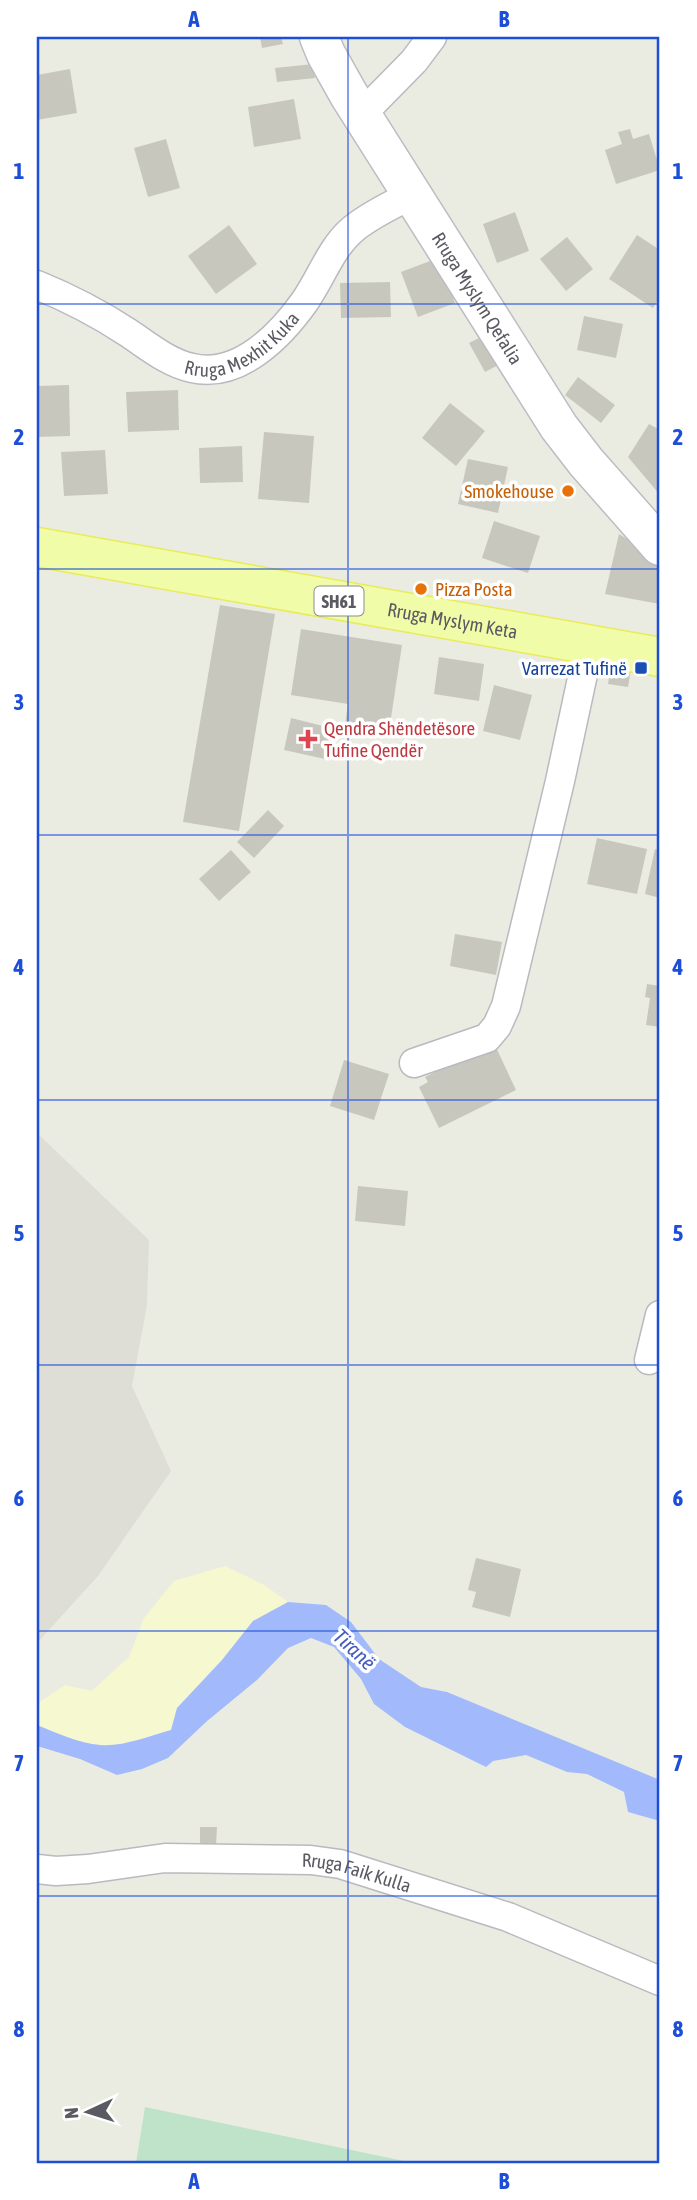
<svg xmlns="http://www.w3.org/2000/svg" width="697" height="2200" viewBox="0 0 697 2200" font-family="'Asap Condensed',sans-serif">
	<style>
		.industrial { fill: #deded6 }
		.green { fill: #bee3c9 }
		.sand { fill: #f6f8d0 }
		.water { fill: #a2bafb }
		.building { fill: #c7c7be }
		.lines { fill: none; stroke-linecap: round; stroke-linejoin: round }
		.street-casing { stroke: #b9b9c0; stroke-width: 31 }
		.secondary-casing { stroke: #bcbdc4; stroke-width: 41 }
		.primary-casing { stroke: #e9eb5b; stroke-width: 41 }
		.street { stroke: #fff; stroke-width: 28 }
		.secondary { stroke: #fff; stroke-width: 38 }
		.primary { stroke: #f0fca7; stroke-width: 38 }
		.grid { fill: none; stroke: #1d4ed8; stroke-width: 2; stroke-opacity: 0.55 }
		.food-dot { fill: #e8710a; stroke: #fff; stroke-width: 2.5 }
		.transit-dot { fill: #1a4fb4; stroke: #fff; stroke-width: 2.5 }
		.health-dot { fill: #e0444e; stroke: #fff; stroke-width: 2.5 }
		.labels { text-anchor: middle; dominant-baseline: central; stroke-width: 7; stroke-linejoin: round; paint-order: stroke }
		.shield { fill: #fff; stroke: #8c8c91; stroke-width: 2 }
		.shield-label { font-size: 18px; font-weight: bold; fill: #5a5b62 }
		.street-label { font-size: 19px; fill: #5a5b62; stroke: #fff }
		.food-label { font-size: 19px; fill: #c56008; stroke: #fff; text-anchor: end }
		.transit-label { font-size: 19px; fill: #164399; stroke: #fff; text-anchor: end }
		.health-label { font-size: 19px; fill: #be3a42; stroke: #fff; text-anchor: start }
		.water-label { font-size: 21px; font-style: italic; fill: #465dbd; stroke: #fff }
		.neatline { fill: none; stroke: #1d4ed8; stroke-width: 2.5 }
		.grid-label { font-size: 23px; text-anchor: middle; font-weight: bold; fill: #1d4ed8 }
	</style>
	<rect width="100%" height="100%" fill="#ebece1"/>
	<path class="industrial" d="M37,1133L149,1240L147,1305L132,1386L171,1471L98,1576L37,1643Z"/>
	<path class="green" d="M145,2107L404,2161L409,2163H136Z"/>
	<path class="sand" d="M225,1566L264,1585L288,1602L253,1621L222,1660L177,1708L171,1730C149,1736 123,1747 100,1745C79,1743 56,1733 37,1725V1704L65,1685L92,1691L129,1657L144,1618L174,1581Z"/>
	<path class="water" d="M288,1602L326,1605L351,1622L379,1659L421,1687L447,1692L660,1780V1821L628,1812L624,1792L587,1774L567,1772L526,1755L493,1761L486,1767L405,1727L374,1704L361,1679L334,1647L311,1638L288,1648L257,1680L206,1722L168,1758L142,1769L117,1775L80,1759L37,1746V1725C56,1733 79,1743 100,1745C123,1747 149,1736 171,1730L177,1708L222,1660L253,1621Z"/>
	<path class="building" d="M260,37H281L283,44L262,48Z
		M313,64L315,78L277,82L275,68Z
		M70,69L77,113L37,120V75Z
		M294,99L301,139L254,147L248,107Z
		M630,129L633,139L649,134L660,170L616,184L605,150L622,144L618,132Z
		M166,139L180,188L148,197L134,148Z
		M515,212L529,251L497,263L483,224Z
		M229,225L257,264L216,294L188,256Z
		M637,235L660,250V296L653,308L609,279Z
		M567,237L593,269L566,291L540,259Z
		M438,258L455,303L418,317L401,272Z
		M390,282L391,317L341,318L340,283Z
		M584,316L623,324L616,358L577,350Z
		M491,332L506,361L485,372L469,343Z
		M578,377L615,405L601,423L565,395Z
		M69,385L70,436L37,437V386Z
		M178,390L179,430L128,432L126,392Z
		M450,403L485,431L456,466L422,438Z
		M649,424L660,430V495L628,457Z
		M264,432L314,436L309,503L258,499Z
		M242,446L243,482L200,483L199,448Z
		M105,450L108,494L64,496L61,452Z
		M468,459L508,467L498,513L458,504Z
		M494,521L540,536L528,573L482,558Z
		M619,534L660,560V604L605,594Z
		M220,605L275,614L239,831L183,822Z
		M301,629L402,645L388,738L344,731L348,704L291,695Z
		M439,657L484,664L479,701L434,694Z
		M611,665L631,669L628,687L608,684Z
		M494,685L532,695L520,740L483,731Z
		M291,718L331,728L325,759L284,750Z
		M268,810L284,826L254,858L237,842Z
		M597,838L647,849L637,894L587,884Z
		M655,849L660,850V898L645,894Z
		M231,850L251,872L219,901L199,879Z
		M455,934L502,942L496,975L450,966Z
		M647,984L660,986V1027L646,1025L650,998L645,997Z
		M494,1043L516,1090L439,1128L419,1087L428,1082L425,1077Z
		M344,1060L389,1074L374,1120L330,1106Z
		M358,1186L408,1191L405,1226L355,1221Z
		M476,1558L521,1569L510,1617L472,1607L476,1592L468,1590Z
		M200,1827H217L216,1846H200Z"/>
	<g class="lines">
		<defs>
			<g id="street">
				<path d="M361,115L414,61L432,37"/>
				<path id="s1" d="M37,285C69,298 98,313 127,332C147,345 168,363 192,368C239,379 281,335 305,301C321,278 331,248 352,230C369,215 393,205 412,194"/>
				<path d="M414,1063L487,1038L497,1026L506,1006L560,781L589,646"/>
				<path d="M649,1360L660,1315"/>
				<path id="s2" d="M37,1869L56,1871L88,1869L165,1858L311,1860L340,1864L508,1917L660,1981"/>
			</g>
			<g id="secondary">
				<path id="s3" d="M319,37L326,54L349,95L559,427L586,462L660,546"/>
			</g>
			<g id="primary">
				<path id="s4" d="M37,547L660,657"/>
			</g>
		</defs>
		<use href="#street" class="street-casing"/>
		<use href="#secondary" class="secondary-casing"/>
		<use href="#primary" class="primary-casing"/>
		<use href="#street" class="street"/>
		<use href="#secondary" class="secondary"/>
		<use href="#primary" class="primary"/>
	</g>
	<path class="grid" d="M348,37V2163M37,304H660M37,569H660M37,835H660M37,1100H660M37,1365H660M37,1631H660M37,1896H660"/>
	<g class="food-dot">
		<circle cx="568" cy="491" r="7"/>
		<circle cx="421" cy="589" r="7"/>
	</g>
	<rect class="transit-dot" x="634" y="661" width="14" height="14" rx="3.5"/>
	<path class="health-dot" d="M304.5 728.5h7v7h7v7h-7v7h-7v-7h-7v-7h7z"/>
	<g class="labels">
		<rect class="shield" x="314.5" y="586.5" width="49" height="29" rx="5"/>
		<g class="shield-label">
			<text x="339" y="601">SH61</text>
		</g>
		<g class="street-label">
			<text stroke="none"><textPath href="#s3" startOffset="306">Rruga Myslym Qefalia</textPath></text>
			<text stroke="none"><textPath href="#s1" startOffset="234">Rruga Mexhit Kuka</textPath></text>
			<text stroke="none"><textPath href="#s4" startOffset="422">Rruga Myslym Keta</textPath></text>
			<text stroke="none"><textPath href="#s2" startOffset="322">Rruga Faik Kulla</textPath></text>
		</g>
		<g class="food-label">
			<text x="554" y="491">Smokehouse</text>
			<text x="435" y="589" text-anchor="start">Pizza Posta</text>
		</g>
		<g class="transit-label">
			<text x="627" y="668">Varrezat Tufinë</text>
		</g>
		<g class="health-label">
			<text x="324" y="728">Qendra Shëndetësore<tspan x="324" dy="22">Tufine Qendër</tspan></text>
		</g>
		<g class="water-label">
			<text transform="translate(355 1649) rotate(43)">Tiranë</text>
		</g>
	</g>
	<rect width="697" height="2200" fill="none" stroke="#ffffff" stroke-width="77"/>
	<g transform="translate(88 2112) rotate(266)" stroke="#ffffff" stroke-width="5" paint-order="stroke">
	<path d="M0-5L12 26L0 18L-12 26Z" fill="#5a5b62"/>
	<text y="-10" font-size="19" font-weight="bold" text-anchor="middle" fill="#5a5b62">N</text>
	</g>
	<rect x="38" y="38" width="620" height="2124" class="neatline"/>
	<g class="grid-label">
		<text x="194" y="27">A</text>
		<text x="504" y="27">B</text>
		<text x="19" y="179">1</text>
		<text x="678" y="179">1</text>
		<text x="19" y="445">2</text>
		<text x="678" y="445">2</text>
		<text x="19" y="710">3</text>
		<text x="678" y="710">3</text>
		<text x="19" y="975">4</text>
		<text x="678" y="975">4</text>
		<text x="19" y="1241">5</text>
		<text x="678" y="1241">5</text>
		<text x="19" y="1506">6</text>
		<text x="678" y="1506">6</text>
		<text x="19" y="1771">7</text>
		<text x="678" y="1771">7</text>
		<text x="19" y="2037">8</text>
		<text x="678" y="2037">8</text>
		<text x="194" y="2189">A</text>
		<text x="504" y="2189">B</text>
	</g>
</svg>
